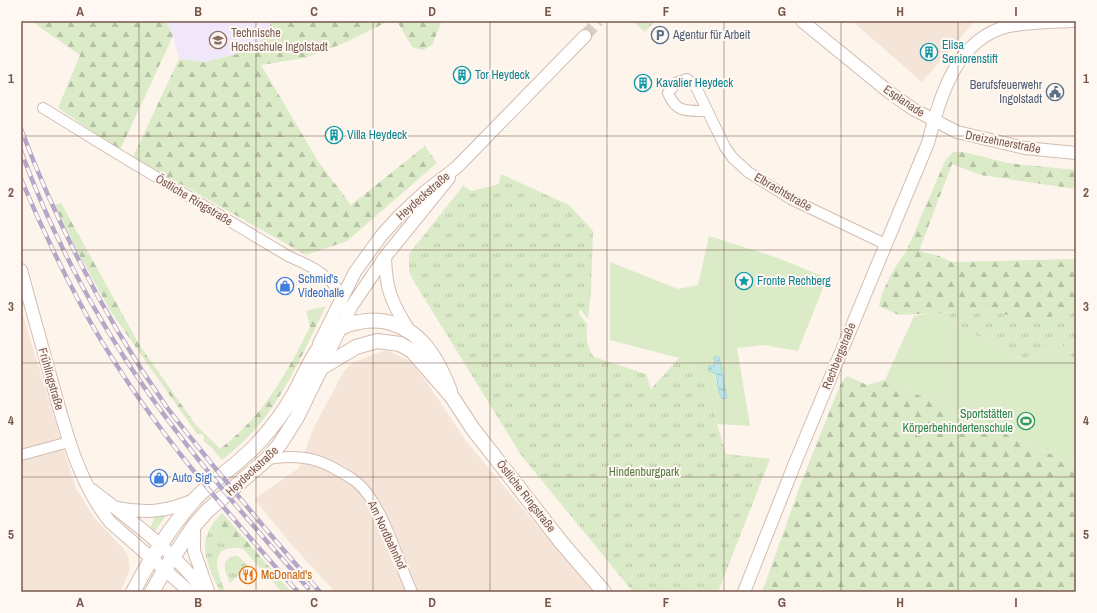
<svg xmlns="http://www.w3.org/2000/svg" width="1097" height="613" viewBox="0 0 1097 613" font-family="'Archivo Narrow',sans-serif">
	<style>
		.residential { fill: #f5e5d9 }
		.education { fill: #f1e7fa }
		.grass { fill: url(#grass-tufts) }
		.forest { fill: url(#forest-firs) }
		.garden { fill: #dbebc8; fill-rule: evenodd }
		.water { fill: url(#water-ripples); stroke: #a4d7d9 }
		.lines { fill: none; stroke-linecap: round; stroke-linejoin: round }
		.tertiary-tunnel { stroke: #dccdc4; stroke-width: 12; stroke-dasharray: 12 6; stroke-linecap: butt }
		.minor-casing { stroke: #d2bdb2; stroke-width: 12 }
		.tertiary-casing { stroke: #d2bdb2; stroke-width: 14 }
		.secondary-casing { stroke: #d5bcaf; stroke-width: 16 }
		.minor { stroke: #fff; stroke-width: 10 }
		.tertiary { stroke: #fff; stroke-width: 12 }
		.secondary { stroke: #fff; stroke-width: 14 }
		.rail-casing { stroke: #b5a7c8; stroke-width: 4.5 }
		.rail { stroke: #fff8f2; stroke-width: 3; stroke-dasharray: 9; stroke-linecap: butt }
		.grid { fill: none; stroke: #79574d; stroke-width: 1; stroke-opacity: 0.55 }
		.labels { text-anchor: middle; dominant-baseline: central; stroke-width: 4; stroke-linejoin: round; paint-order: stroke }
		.education-label { font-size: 12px; fill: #785e54; stroke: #fff8f2; text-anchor: start }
		.service-label { font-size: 12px; fill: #4e5e75; stroke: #fff8f2; text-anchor: start }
		.culture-label { font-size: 12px; fill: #0d838f; stroke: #fff8f2; text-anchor: start }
		.street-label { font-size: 12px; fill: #79574d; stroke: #fff8f2 }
		.shop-label { font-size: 12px; fill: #366cbe; stroke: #fff8f2; text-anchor: start }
		.leisure-label { font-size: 12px; fill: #27864d; stroke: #fff8f2; text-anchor: end }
		.park-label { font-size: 12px; fill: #587941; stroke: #fff8f2 }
		.food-label { font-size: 12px; fill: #c56008; stroke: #fff8f2; text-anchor: start }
		.neatline { fill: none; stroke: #79574d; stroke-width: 1.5 }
		.grid-label { font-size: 13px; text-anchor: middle; font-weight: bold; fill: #79574d }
	</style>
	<defs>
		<pattern id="grass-tufts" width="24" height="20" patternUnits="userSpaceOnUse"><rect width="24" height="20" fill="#dbebc8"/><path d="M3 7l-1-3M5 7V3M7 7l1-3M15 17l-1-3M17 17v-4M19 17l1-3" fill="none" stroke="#b6c1a5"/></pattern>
		<pattern id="forest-firs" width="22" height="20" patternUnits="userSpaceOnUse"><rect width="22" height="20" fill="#dbebc8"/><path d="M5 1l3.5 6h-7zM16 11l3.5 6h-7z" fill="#b6c1a5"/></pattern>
		<pattern id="water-ripples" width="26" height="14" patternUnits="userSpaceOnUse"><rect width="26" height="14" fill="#bee6e7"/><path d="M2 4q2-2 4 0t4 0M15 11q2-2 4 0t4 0" fill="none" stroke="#9fbdbd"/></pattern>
	</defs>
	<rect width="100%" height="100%" fill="#fdf4eb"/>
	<path class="residential" d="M852,21H975L922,82Z
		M21,309L76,489L96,520L123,548L128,556L130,571L120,592H21Z
		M383,351H389L410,361L426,381L466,441L593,592H335L292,545L254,499L299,468L313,429L344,371L354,362Z"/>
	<path class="education" d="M166,21H291L268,33L256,45L237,54L205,62L179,59L173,36Z"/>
	<path class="grass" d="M632,21H655L645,32Z
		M501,174L569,205L593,231L591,291L588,319L580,309L579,314L587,324C586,337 586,346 594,357L646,374L651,389L679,358L697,369L708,385L717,424L726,454L770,459L718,592H633L521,455L413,280L409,271V254L463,186L472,191L499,184Z
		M1076,298V364L1061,343L1024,360L933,313L996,310L1024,323L1055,315Z
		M222,513L224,515L215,528L243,549C207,542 216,572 226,592H220C206,561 194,541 222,513Z
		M167,514L155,531L151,528L154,517Z
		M238,556L249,567L230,583L225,570V562L230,557Z"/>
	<path class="forest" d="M31,21H166L173,36L120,150L58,108L80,55Z
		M271,21H389L344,43L305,58L261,65L318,161L351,205L425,146L437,163L347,241L306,255L133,157L179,59L205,62L237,54L256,45L268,34Z
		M397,21H442L432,45L423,50L412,47Z
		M953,152H964L1007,163L1076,170V189L981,175L952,164L919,251L939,256L951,262L1076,259V298L1055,315L1033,324L1024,323L996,310L899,315L879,306C883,287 894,267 906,252L945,161Z
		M61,203L140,346L196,425L220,449C265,414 285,376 310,327L306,311L326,306C305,348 288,390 258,426C247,439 235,450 222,460L211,447L204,442V437L203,434H197L113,315L79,255L54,205Z
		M847,376L867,385L885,380L1073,464L1076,467V592H762L804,475L841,383Z
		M224,515L291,592H282L243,549L215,528Z"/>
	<path class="garden" d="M709,236L775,257L827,278L798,351L764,345L737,348L750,426L717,424L708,385L699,380L697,369L679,358L610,340V262L678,289L698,285ZM719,357L722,376L727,395L719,393L713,367Z
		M933,313L1024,360L1061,343L1076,364V462L1073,464L885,380L914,316Z"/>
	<path class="water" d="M714,357H719L727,398L722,399L719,392L716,374L708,370L709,365L713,367L715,363Z"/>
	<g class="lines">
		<path class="tertiary-tunnel" d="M585,36L598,21"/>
		<defs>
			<path id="minor" d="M43,108L126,159L288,256C315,268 324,272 343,295
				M707,111C687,111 676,113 668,93L676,83L687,79L695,85L725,147L732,157L748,172L791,199L885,244
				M21,455L69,442
				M267,459C292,455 315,456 337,470C348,476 359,482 366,492C388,521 397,559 412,592"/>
			<path id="tertiary" d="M802,21L889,92L913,109L957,132L1025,148L1076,153
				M385,257C386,290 391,301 408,329
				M21,270C32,311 44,352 55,393C68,439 80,484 110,522L190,592
				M319,344L355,272L381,236L399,216L426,191L457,167L585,36
				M321,368L351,307L385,257L449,178
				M92,490C132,521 173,551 205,592
				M119,508C147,514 168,511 194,500
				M194,526V551L208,591
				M744,592L795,463L928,143C940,97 956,38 1009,26C1030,22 1052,22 1073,21"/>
			<path id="secondary" d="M133,592C149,561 172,525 195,499C214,479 239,464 258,443C272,428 284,412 294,394C310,365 321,327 359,322C370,320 381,320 391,323C423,332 439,362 450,391
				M152,592L165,569L194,526L207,511L267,459L280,444L297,417L321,368L356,347L377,341L400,344L412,351L452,397L473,429L561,542L604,592"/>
		</defs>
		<use href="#minor" class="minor-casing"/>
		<use href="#tertiary" class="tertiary-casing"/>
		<use href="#secondary" class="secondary-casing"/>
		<use href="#minor" class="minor"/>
		<use href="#tertiary" class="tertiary"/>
		<use href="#secondary" class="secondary"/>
		<defs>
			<path id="rail" d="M21,129C58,227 106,320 166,406C180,425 196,444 211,463C247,507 283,550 320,592
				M21,151C47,222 83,293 124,357C177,439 243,515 308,588
				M21,179C39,222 59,264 81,305C138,411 218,503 298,592"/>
		</defs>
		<use href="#rail" class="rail-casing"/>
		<use href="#rail" class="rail"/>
	</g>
	<path class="grid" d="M139,21V592M256,21V592M373,21V592M490,21V592M607,21V592M724,21V592M841,21V592M958,21V592M21,136H1076M21,250H1076M21,363H1076M21,477H1076"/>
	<defs>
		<symbol id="parking-ring" viewBox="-11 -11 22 22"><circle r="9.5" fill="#fff8f2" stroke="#5c6f8a" stroke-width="1.5"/><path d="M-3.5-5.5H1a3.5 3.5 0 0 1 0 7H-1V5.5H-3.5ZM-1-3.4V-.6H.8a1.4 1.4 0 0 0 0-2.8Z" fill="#5c6f8a"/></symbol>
		<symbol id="university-ring" viewBox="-11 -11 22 22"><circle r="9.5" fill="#fff8f2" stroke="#8d6e63" stroke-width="1.5"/><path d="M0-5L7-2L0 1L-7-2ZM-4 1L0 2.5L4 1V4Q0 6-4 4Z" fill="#8d6e63"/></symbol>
		<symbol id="building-ring" viewBox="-11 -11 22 22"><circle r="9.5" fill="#fff8f2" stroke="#0f9aa8" stroke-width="1.5"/><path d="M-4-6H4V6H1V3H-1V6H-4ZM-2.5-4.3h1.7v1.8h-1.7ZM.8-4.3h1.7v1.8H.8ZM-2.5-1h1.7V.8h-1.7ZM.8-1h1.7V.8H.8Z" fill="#0f9aa8"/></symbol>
		<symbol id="civic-ring" viewBox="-11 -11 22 22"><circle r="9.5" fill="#fff8f2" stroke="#5c6f8a" stroke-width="1.5"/><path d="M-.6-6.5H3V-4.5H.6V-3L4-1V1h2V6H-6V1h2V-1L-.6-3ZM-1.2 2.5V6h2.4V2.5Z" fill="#5c6f8a"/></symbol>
		<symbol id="sight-ring" viewBox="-11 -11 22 22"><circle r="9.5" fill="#fff8f2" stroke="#0f9aa8" stroke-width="1.5"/><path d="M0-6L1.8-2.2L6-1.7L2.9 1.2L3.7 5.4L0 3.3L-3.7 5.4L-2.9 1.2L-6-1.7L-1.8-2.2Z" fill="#0f9aa8"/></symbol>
		<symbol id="shop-ring" viewBox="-11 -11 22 22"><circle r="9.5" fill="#fff8f2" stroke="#3f7fe0" stroke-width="1.5"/><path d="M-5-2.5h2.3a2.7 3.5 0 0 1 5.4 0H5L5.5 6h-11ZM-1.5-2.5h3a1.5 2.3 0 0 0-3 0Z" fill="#3f7fe0"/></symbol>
		<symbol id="stadium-ring" viewBox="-11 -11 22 22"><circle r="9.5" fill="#fff8f2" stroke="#2e9e5b" stroke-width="1.5"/><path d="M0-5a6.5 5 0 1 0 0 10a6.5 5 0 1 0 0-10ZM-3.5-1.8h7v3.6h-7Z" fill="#2e9e5b"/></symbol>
		<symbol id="restaurant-ring" viewBox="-11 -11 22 22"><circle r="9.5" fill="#fff8f2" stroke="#e8710a" stroke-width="1.5"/><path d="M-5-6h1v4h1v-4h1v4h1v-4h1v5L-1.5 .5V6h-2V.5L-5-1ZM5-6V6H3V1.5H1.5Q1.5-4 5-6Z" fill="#e8710a"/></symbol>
	</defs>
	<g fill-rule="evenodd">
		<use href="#parking-ring" x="650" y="25" width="20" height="20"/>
		<use href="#university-ring" x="208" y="30" width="20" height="20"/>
		<use href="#building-ring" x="919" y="42" width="20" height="20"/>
		<use href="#building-ring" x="452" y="65" width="20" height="20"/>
		<use href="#building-ring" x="633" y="73" width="20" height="20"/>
		<use href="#civic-ring" x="1045" y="82" width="20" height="20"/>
		<use href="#building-ring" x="324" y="125" width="20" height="20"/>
		<use href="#sight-ring" x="734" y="271" width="20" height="20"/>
		<use href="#shop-ring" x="275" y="276" width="20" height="20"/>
		<use href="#stadium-ring" x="1016" y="411" width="20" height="20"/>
		<use href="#shop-ring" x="149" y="468" width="20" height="20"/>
		<use href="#restaurant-ring" x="238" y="565" width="20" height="20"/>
	</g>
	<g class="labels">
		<g class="education-label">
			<text x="231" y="33">Technische<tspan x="231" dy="14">Hochschule Ingolstadt</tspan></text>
		</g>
		<g class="service-label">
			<text x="673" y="35">Agentur für Arbeit</text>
			<text x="1042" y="85" text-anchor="end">Berufsfeuerwehr<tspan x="1042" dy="14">Ingolstadt</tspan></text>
		</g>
		<g class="culture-label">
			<text x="942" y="45">Elisa<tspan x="942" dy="14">Seniorenstift</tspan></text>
			<text x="475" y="75">Tor Heydeck</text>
			<text x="656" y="83">Kavalier Heydeck</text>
			<text x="347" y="135">Villa Heydeck</text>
			<text x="757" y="281">Fronte Rechberg</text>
		</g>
		<g class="street-label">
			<text transform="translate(904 101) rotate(34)">Esplanade</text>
			<text transform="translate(1003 142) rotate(11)">Dreizehnerstraße</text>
			<text transform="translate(783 192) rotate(30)">Elbrachtstraße</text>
			<text transform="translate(423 196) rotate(-41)">Heydeckstraße</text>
			<text transform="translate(194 200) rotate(31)">Östliche Ringstraße</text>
			<text transform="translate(839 356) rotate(-68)">Rechbergstraße</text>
			<text transform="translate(51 379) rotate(74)">Frühlingstraße</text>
			<text transform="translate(252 471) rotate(-43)">Heydeckstraße</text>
			<text transform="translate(526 496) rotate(52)">Östliche Ringstraße</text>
			<text transform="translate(387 535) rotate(65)">Am Nordbahnhof</text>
		</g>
		<g class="shop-label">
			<text x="298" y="279">Schmid's<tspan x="298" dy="14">Videohalle</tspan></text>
			<text x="172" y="478">Auto Sigl</text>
		</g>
		<g class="leisure-label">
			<text x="1013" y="414">Sportstätten<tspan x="1013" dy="14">Körperbehindertenschule</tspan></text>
		</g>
		<g class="park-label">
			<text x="644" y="472">Hindenburgpark</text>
		</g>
		<g class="food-label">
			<text x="261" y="575">McDonald's</text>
		</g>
	</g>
	<rect width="1097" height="613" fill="none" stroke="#fff8f2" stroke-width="44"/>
	<rect x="22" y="22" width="1053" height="569" class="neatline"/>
	<g class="grid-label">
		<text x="80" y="16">A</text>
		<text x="198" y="16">B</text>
		<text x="314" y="16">C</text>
		<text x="432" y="16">D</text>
		<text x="548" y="16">E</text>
		<text x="666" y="16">F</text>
		<text x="782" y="16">G</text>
		<text x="900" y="16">H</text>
		<text x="1016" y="16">I</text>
		<text x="11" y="83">1</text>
		<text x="1086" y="83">1</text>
		<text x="11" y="197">2</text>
		<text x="1086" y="197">2</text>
		<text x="11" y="311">3</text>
		<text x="1086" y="311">3</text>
		<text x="11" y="425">4</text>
		<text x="1086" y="425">4</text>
		<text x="11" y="539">5</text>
		<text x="1086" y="539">5</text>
		<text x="80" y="607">A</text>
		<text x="198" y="607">B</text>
		<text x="314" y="607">C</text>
		<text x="432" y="607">D</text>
		<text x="548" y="607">E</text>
		<text x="666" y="607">F</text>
		<text x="782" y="607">G</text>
		<text x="900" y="607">H</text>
		<text x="1016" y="607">I</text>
	</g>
</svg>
